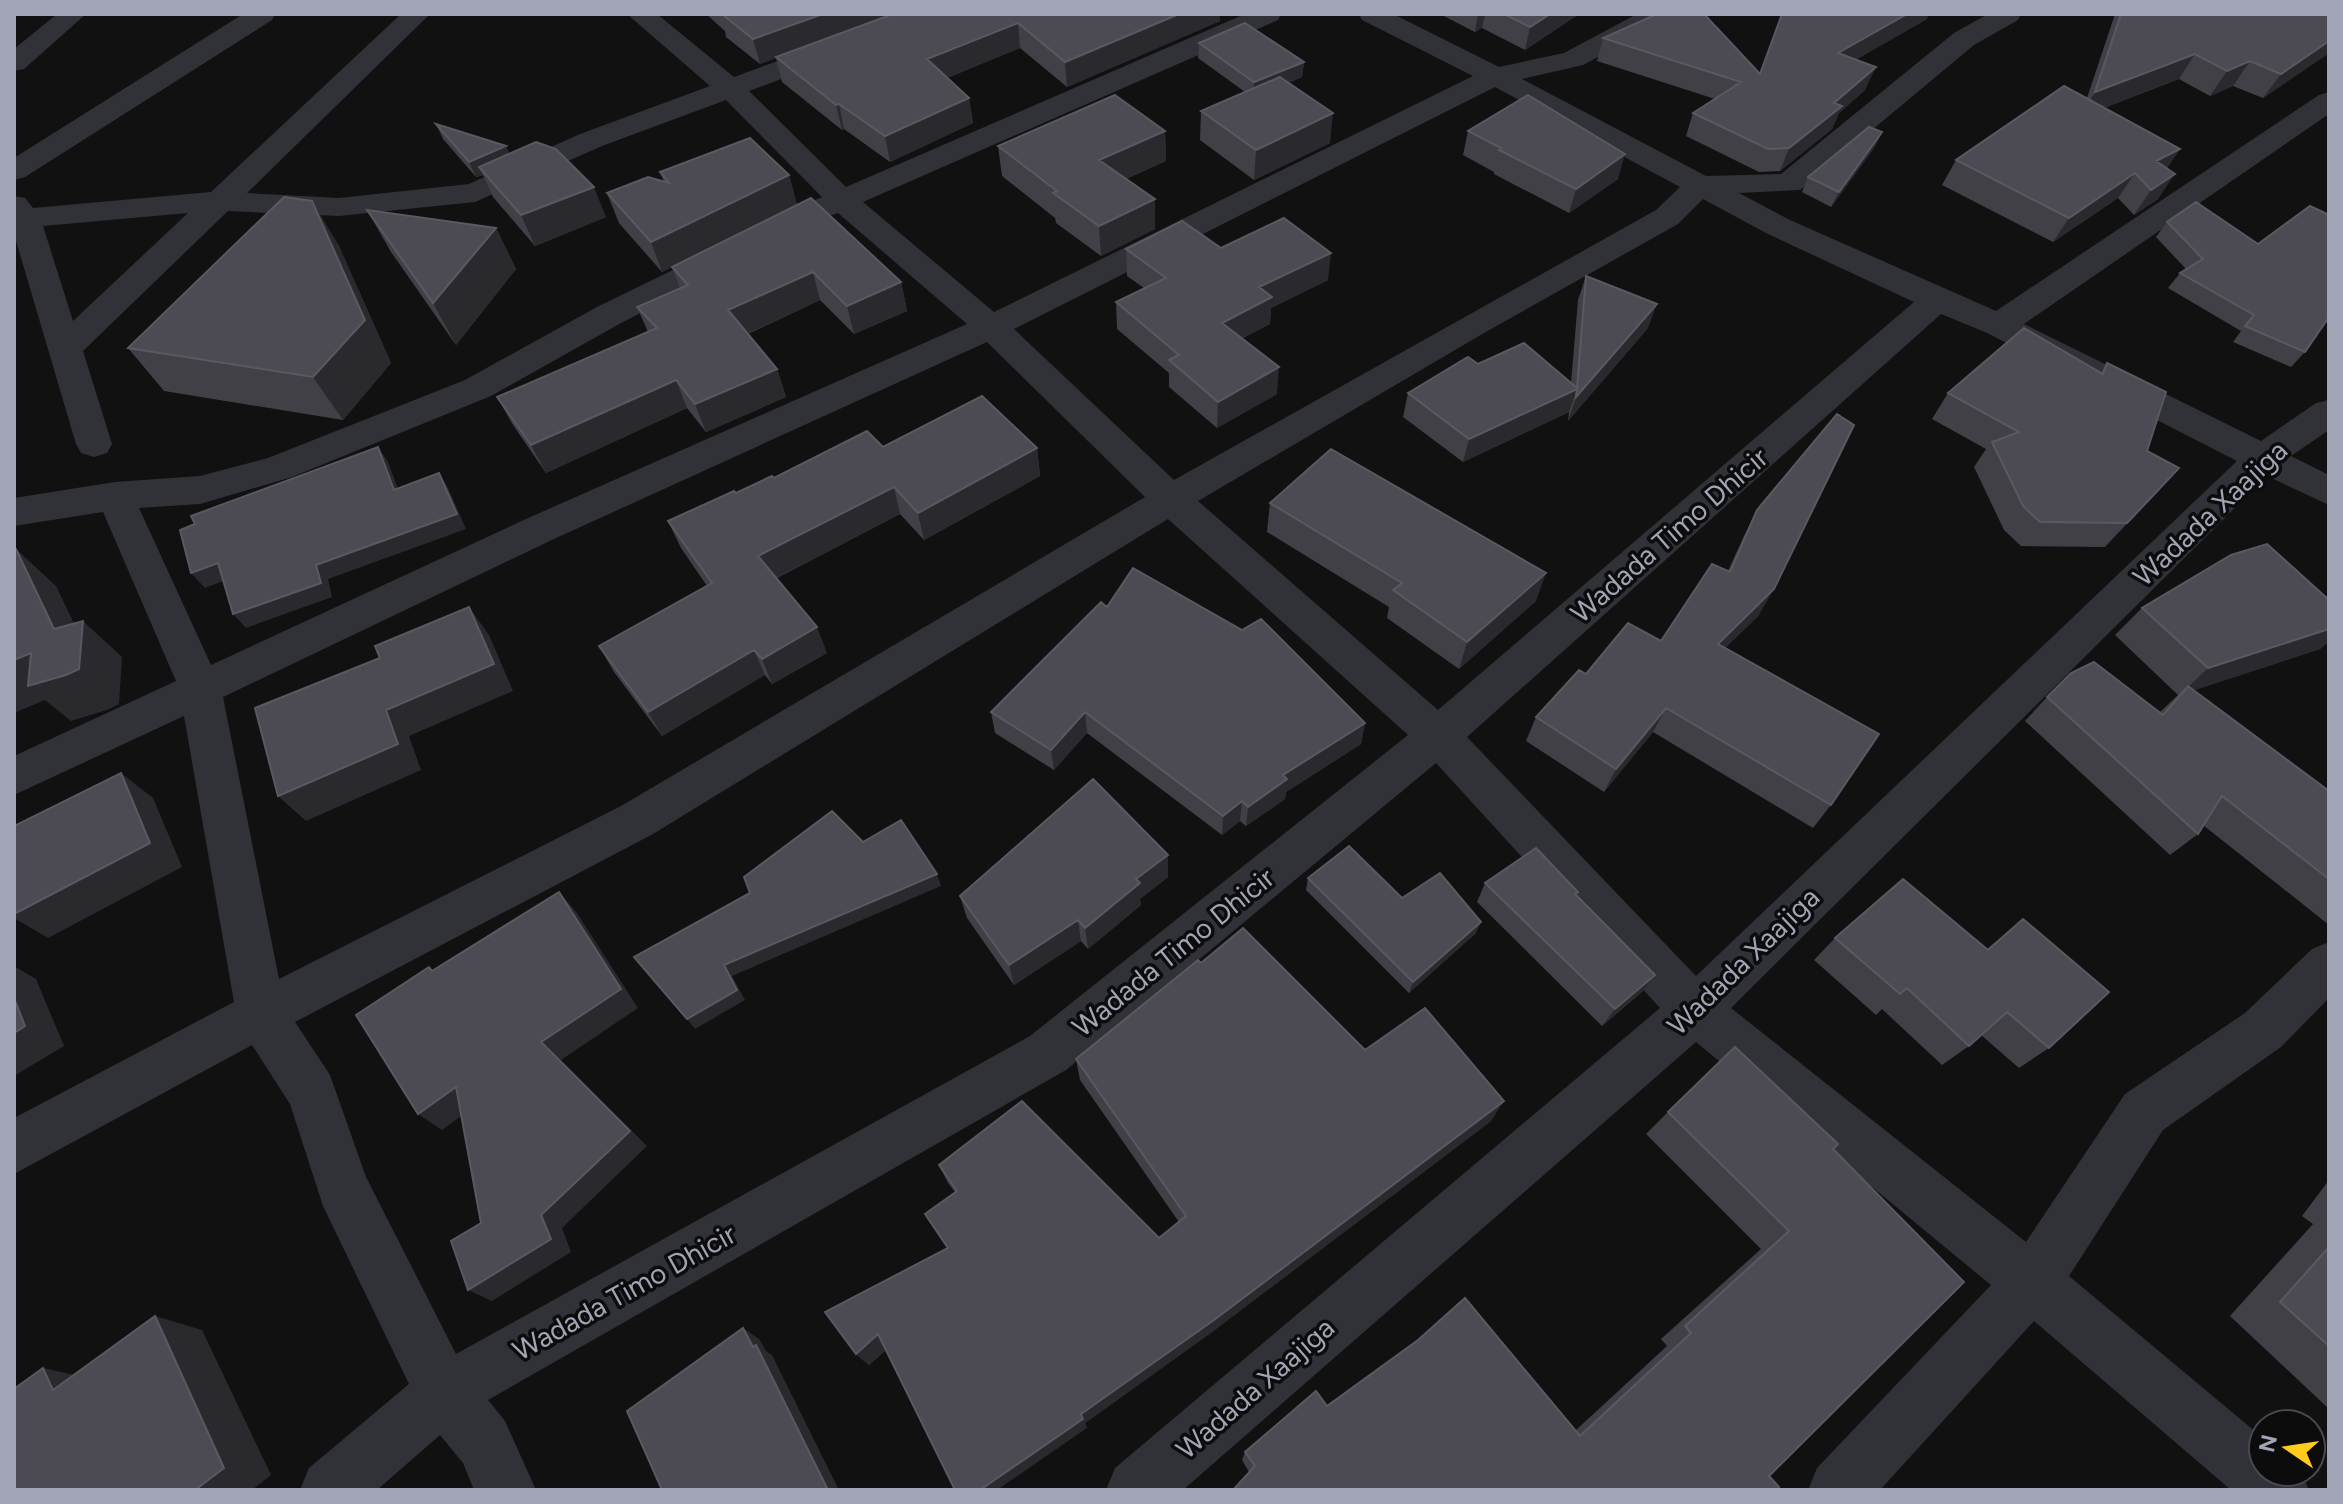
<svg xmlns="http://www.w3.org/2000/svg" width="2343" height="1504" viewBox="0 0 2343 1504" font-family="Figtree,sans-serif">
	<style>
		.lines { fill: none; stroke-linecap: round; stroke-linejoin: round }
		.minor { fill: #313238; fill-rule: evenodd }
		.wall { fill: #414047 }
		.shaded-wall { fill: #2a292d }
		.building { fill: #4c4b53; stroke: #595962; stroke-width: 2 }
		.labels { text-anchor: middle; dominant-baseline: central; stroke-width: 7; stroke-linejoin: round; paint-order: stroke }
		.street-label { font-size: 28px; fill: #a1a4b4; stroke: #0c0c0d }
	</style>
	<rect width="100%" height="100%" fill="#111112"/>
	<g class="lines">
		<path class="minor" d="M57,14H86L24,69L14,71V49Z
			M243,14H275L272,20L25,177L14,180V158Z
			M401,14H430L247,193L339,198L469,184L580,134L710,86L627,14H657L734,77L905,14H943L940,20L749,91L846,187L1245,14H1281L1278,20L863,202L994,312L1473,76L1362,20L1359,14H1393L1499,67L1564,53L1637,14H1670L1667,20L1583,65L1522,79L1706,176L1781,174L1954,33L1988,14H2021L2018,20L1974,45L1800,190L1739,193L1790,220L1996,311L2319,95L2329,92V114L2024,324L2261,441L2316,403L2329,400V430L2291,456L2329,475V505L2267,476L1731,1008L2026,1242L2125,1094L2245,1013L2312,949L2329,942V998L2281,1047L2163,1130L2069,1276L2263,1438V1472H2301L2309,1490H2231L2034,1321L1880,1490H1808L1817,1468L1991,1285L1696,1042L1183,1490H1106L1115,1468L1660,1008L1436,763L1066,1070L488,1400L505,1421L536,1490H474L463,1463L440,1435L377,1490H300L309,1468L409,1384L323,1206L290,1104L252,1045L14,1174V1118L234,1002L184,716L14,795V756L176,681L103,512L14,526V498L115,482L200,476L268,458L465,380L597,307L718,248L729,245L740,248L745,255L740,262L621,323L491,396L292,477L200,504L139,508L211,665L526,519L967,324L838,213L819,219L808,217L803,210L808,203L822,197L726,100L602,146L475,202L339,216L228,211L83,351L112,444L107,453L94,457L81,453L76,444L14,234V196L25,198L33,208L211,192ZM1495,87L1680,187L1656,210L1174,480L1014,329ZM1703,199L1768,234L1914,302L1438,710L1198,501L1484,333L1678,224ZM188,213L73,321L43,226ZM1941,314L1987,333L2237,461L1696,976L1467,737ZM987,342L1145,497L621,806L279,979L223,697L554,539ZM1168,519L1408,735L1030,1036L456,1354L366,1177L330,1075L295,1022L653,834Z"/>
	</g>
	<path class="wall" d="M706,14H1220V21L1067,87L1020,48L947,78L969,98L973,123L890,162L844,129L842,130L782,82L776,58L760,64L726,37L725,31Z
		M1440,14H1579L1525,50L1482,28L1475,32Z
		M2115,14H2329V53L2263,98L2233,86L2210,96L2179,79L2104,108L2180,149L2167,168L2158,199L2134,215L2118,198L2053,242L1942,185L1956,160L2087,98Z
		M1927,19L1855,60L1865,90L1839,113L1832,129L1780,171L1759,172L1686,136L1693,113L1715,99L1597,61L1603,38L1760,74Z
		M1199,43L1304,62L1302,77L1288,83L1330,143L1254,180L1200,140L1201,111L1245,92L1198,58Z
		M436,124L510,154L606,217L535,246L493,197L483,175L476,177L443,139Z
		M1165,131L1166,161L1126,179L1155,199V229L1101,256L1056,223L1055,218L1002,176L998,146Z
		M1468,131L1618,179L1569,213L1494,174V172L1463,155Z
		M1882,132L1874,148L1831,207L1802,192L1808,177Z
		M660,172L789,175L797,205L901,282L907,311L854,334L820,300L748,334L777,369L786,397L706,432L687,408L546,473L513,425L497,397L648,332L637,307L680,288L672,267L682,262L662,272L619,223L607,193L664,182Z
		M367,210L496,228L516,269L456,345L391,252Z
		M2167,222L2305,352L2291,367L2233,342L2241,331L2168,288L2180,273L2186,269L2156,237Z
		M338,244L391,363L343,420L164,391L128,348Z
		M1221,248L1328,280L1271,308L1270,324L1242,338L1277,394L1217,428L1169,387V373L1117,329L1116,302L1144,288L1127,276L1126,249Z
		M1586,276L1648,328L1568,421L1569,412L1463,462L1403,417L1408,393L1478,364L1571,383L1578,300Z
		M2107,363L2147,451L2179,468L2105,547L2021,546L2004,530L1974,467L1986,449L1932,419L1948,393L2101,372Z
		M883,447L1037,448L1040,476L924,540L900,514L777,578L827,653L772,684L765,675L662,736L614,672L599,646L707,586L681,548L668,521L774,478Z
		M1270,503L1536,601L1459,669L1387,618L1389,607L1267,532Z
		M1757,510L1759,615L1725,648L1831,805L1813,828L1653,732L1604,792L1526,741L1536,717L1586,674L1661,641L1728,571L1744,536Z
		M2329,600V641L2320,649L2194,690L2329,791V925L2203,825L2198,834L2170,855L2025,721L2047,697L2160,712L2178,695L2115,635L2142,608Z
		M1107,607L1365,723L1361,744L1286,792L1285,799L1246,826L1240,821L1222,835L1087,733L1054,770L995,733L991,712Z
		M1168,855V877L1140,899L1141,905L1088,949L1081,941L1014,985L967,918L960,896Z
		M1308,878L1402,898L1476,933L1409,993L1306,890Z
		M1485,883L1578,892L1576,895L1655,975L1642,992L1602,1026L1477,902Z
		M2023,919L2049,1048L2019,1068L1981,1035L1969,1046L1942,1065L1882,1009L1876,1015L1814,960L1835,938L1987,949Z
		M1201,963L1365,1050L1491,1121L1212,1332L1085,1423L1087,1428L886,1350L869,1365L856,1354L947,1248L925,1214L955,1192L948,1183L939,1165L1159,1238L1179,1222L1080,1080L1076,1059Z
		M1668,1112L1833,1149L1769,1476L1249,1472L1242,1460L1245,1452L1327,1406L1575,1431L1667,1346L1661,1339L1761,1249L1646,1134Z
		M2329,1180V1409L2230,1316L2313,1224L2302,1216Z"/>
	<path class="shaded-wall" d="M823,14H896L760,64L753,39Z
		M1179,14H1220V21L1067,87L1065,62Z
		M1478,14H1485L1482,28L1475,32Z
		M1550,14H1579L1525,50L1530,27Z
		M1907,14H1929L1927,19L1828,75L1838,53Z
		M1018,23L1020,48L931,84L927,59Z
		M2329,41V53L2263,98L2281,74Z
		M2195,54L2179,79L2080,117L2095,92Z
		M2250,61L2233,86L2210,96L2227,71Z
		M1304,62L1302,77L1253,98L1254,82Z
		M1876,67L1865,90L1839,113L1832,129L1780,171L1789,148L1834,103Z
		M969,98L973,123L890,162L885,136Z
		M839,104L844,129L842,130L836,105Z
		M1333,113L1330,143L1254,180L1256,150Z
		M1165,131L1166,161L1100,190L1099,160Z
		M1882,132L1874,148L1831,207L1839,192Z
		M506,146L513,161L479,167L483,175L476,177L469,162Z
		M2180,149L2163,174L2156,161Z
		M1625,154L1618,179L1569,213L1576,189Z
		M2135,173L2118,198L2053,242L2069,218Z
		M2175,174L2158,199L2134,215L2151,190Z
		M789,175L797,205L662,272L651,242Z
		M594,187L606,217L535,246L521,215Z
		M1155,199V229L1101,256L1099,226Z
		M312,201L338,244L391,363L343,420L313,377Z
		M496,228L516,269L456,345L433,303Z
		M1331,253L1328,280L1271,308L1270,324L1221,350L1222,323L1259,287Z
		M813,272L820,300L738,338L728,310Z
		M901,282L907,311L854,334L847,306Z
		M1657,304L1648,328L1568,421L1576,397Z
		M1279,367L1277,394L1217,428L1218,402Z
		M777,369L786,397L706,432L695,404Z
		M676,380L687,408L546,473L531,445Z
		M1577,389L1569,412L1463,462L1469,439Z
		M378,447L388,462L404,505L394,490Z
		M1037,448L1040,476L924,540L918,513Z
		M2179,468L2157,493L2105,547L2127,523Z
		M439,473L448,488L466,529L328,579L332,597L246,628L233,614L316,565Z
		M894,487L900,514L768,582L758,556Z
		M16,549L56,586L81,638L83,621L122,657L119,704L107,710L71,721L45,700L14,713V660L54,629Z
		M218,563L231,578L205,588L191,573Z
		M1546,573L1536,601L1459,669L1467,642Z
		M1774,589L1759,615L1704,669L1718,644Z
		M469,607L489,635L513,691L409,736L421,770L306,821L278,796L386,710Z
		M817,627L827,653L772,684L762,659Z
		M2329,629V641L2320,649L2180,695L2208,668Z
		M754,650L765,675L662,736L648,712Z
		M1666,708L1653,732L1604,792L1616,769Z
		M1085,712L1087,733L1054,770L1051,750Z
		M1365,723L1361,744L1286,792L1285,799L1246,826L1248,807L1283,775Z
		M121,773L153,798L182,867L48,938L14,918V914Z
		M1242,801L1240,821L1222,835L1223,816Z
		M1168,855V877L1140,899L1141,905L1088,949L1085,928L1136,879Z
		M937,874L941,886L732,976L745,1000L695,1029L687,1019L724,965Z
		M559,892L577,913L638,1008L561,1060L647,1146L562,1228L571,1252L492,1301L468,1290L541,1215V1042Z
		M1078,920L1081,941L1014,985L1009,965Z
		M1481,922L1476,933L1409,993L1413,982Z
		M14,966L36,979L64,1046L14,1076Z
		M1655,975L1642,992L1602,1026L1615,1009Z
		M456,1087L479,1103L442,1130L418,1114Z
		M1504,1101L1491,1121L1212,1332L1085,1423L1087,1428L997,1490H980Z
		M155,1316L202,1330L271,1475L252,1490H195Z
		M743,1328L759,1339L766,1351L772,1355L839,1490H828Z
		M878,1334L890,1346L869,1365L856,1354Z
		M43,1368L97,1380L53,1390Z"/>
	<path class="building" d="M722,14H823L753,39Z
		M893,14H1179L1065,62L1018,23L927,59L969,98L885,136L839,104L836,105L776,57Z
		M1504,14H1550L1530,27Z
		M1657,14H1704L1760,74L1782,14H1907L1838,53L1876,67L1834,103L1842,106L1789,148L1768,149L1693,113L1741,82L1603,38Z
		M2121,14H2329V41L2281,74L2250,61L2227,71L2195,54L2095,92Z
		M1245,23L1304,62L1254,82L1199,43Z
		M1280,77L1333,113L1256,150L1201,111Z
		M2064,86L2180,149L2156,161L2175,174L2151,190L2135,173L2069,218L1956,160Z
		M1115,95L1165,131L1099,160L1155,199L1099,226L1053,193L1057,191L998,146Z
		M1528,95L1625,154L1576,189L1499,150L1501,148L1468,131Z
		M436,124L506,146L469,162Z
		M1869,127L1882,132L1839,192L1808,177Z
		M750,138L789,175L651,242L607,193L648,177L669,183L660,172Z
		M536,142L556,149L594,187L521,215L479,167Z
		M284,197L312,201L365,320L313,377L128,348Z
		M811,198L901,282L847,306L813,272L728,310L777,369L695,404L676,380L531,445L497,397L657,328L637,307L688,285L672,267Z
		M2196,202L2258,244L2310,206L2329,215V317L2305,352L2245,326L2254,315L2180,273L2203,259L2167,222Z
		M367,210L496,228L433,303Z
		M1284,218L1331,253L1259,287L1272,297L1222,323L1279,367L1218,402L1169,360L1179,355L1116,302L1166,278L1126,249L1182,221L1221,248Z
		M1586,276L1657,304L1576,397L1577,389L1469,439L1408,393L1468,357L1478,364L1524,343L1577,388Z
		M2024,328L2103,374L2107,363L2166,392L2147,451L2179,468L2127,523L2040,522L2023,506L1992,442L2019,432L1948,393Z
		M982,396L1037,448L918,513L894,487L758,556L817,627L762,659L754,650L648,712L599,646L712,583L668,521L734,491L736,493L772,476L774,478L867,431L883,447Z
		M1837,414L1854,425L1774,589L1718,644L1879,734L1831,805L1666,708L1616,769L1536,717L1579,670L1586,674L1628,623L1661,641L1712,564L1730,572L1757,510Z
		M378,447L394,490L439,473L457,514L316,565L321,583L233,614L218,563L191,573L180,530L195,524L191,516Z
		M1331,449L1546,573L1467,642L1393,590L1402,583L1270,503Z
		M2267,544L2329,600V629L2208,668L2142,608L2231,555Z
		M16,549L54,629L83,621L79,669L66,675L28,686L31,653L14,660V550Z
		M1133,568L1242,630L1261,619L1365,723L1283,775L1287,779L1248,807L1242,801L1223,816L1085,712L1051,750L991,712L1101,602L1107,607Z
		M469,607L494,664L386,710L398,744L278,796L255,708L380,658L375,646Z
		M2094,662L2163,715L2188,686L2329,791V879L2222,796L2198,834L2047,697L2071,673Z
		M121,773L150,843L14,914V826Z
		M1093,779L1168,855L1136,879L1140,883L1085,928L1078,920L1009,965L960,896Z
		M832,811L863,842L901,820L937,874L724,965L737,990L687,1019L634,957L750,893L744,877Z
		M1349,846L1402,898L1440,873L1481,922L1413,982L1308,878Z
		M1536,848L1578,892L1575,894L1655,975L1615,1009L1485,883Z
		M1903,879L1988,950L2023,919L2109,992L2049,1048L2007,1012L1969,1046L1907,988L1900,994L1835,938Z
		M559,892L621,989L541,1042L630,1131L541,1215L551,1239L468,1290L451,1241L481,1223L456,1087L418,1114L356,1015L429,967L432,971Z
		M1243,928L1365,1050L1425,1008L1504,1101L1214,1320L1081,1414L1083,1419L980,1490H955L878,1334L856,1354L825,1312L948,1248L925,1214L957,1191L939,1165L1022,1101L1159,1238L1186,1216L1076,1059L1198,960L1201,963Z
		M14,998L25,1026L14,1033Z
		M1735,1047L1838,1144L1833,1149L1964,1282L1769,1476L1779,1487L1776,1490H1233L1255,1466L1245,1452L1316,1391L1327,1406L1418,1340L1465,1298L1580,1436L1691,1333L1685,1326L1789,1231L1668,1112Z
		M2329,1247V1346L2280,1302Z
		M155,1316L224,1468L195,1490H14V1389L43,1368L53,1390Z
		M743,1328L753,1347L756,1345L828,1490H662L627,1411Z"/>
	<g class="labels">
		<g class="street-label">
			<text transform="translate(2210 513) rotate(-43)">Wadada Xaajiga</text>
			<text transform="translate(1669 535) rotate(-41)">Wadada Timo Dhicir</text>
			<text transform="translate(1173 952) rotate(-39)">Wadada Timo Dhicir</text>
			<text transform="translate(1743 961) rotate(-44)">Wadada Xaajiga</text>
			<text transform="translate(624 1292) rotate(-29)">Wadada Timo Dhicir</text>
			<text transform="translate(1255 1388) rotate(-41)">Wadada Xaajiga</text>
		</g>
	</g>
	<rect width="2343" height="1504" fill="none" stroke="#a1a4b4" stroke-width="32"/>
	<g transform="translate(2287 1448) rotate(283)"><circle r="38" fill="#0c0c0d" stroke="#484950" stroke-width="2"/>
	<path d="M0-6L14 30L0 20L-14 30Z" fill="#ffcb1c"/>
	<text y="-12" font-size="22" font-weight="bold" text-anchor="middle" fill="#a1a4b4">N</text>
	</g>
</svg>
